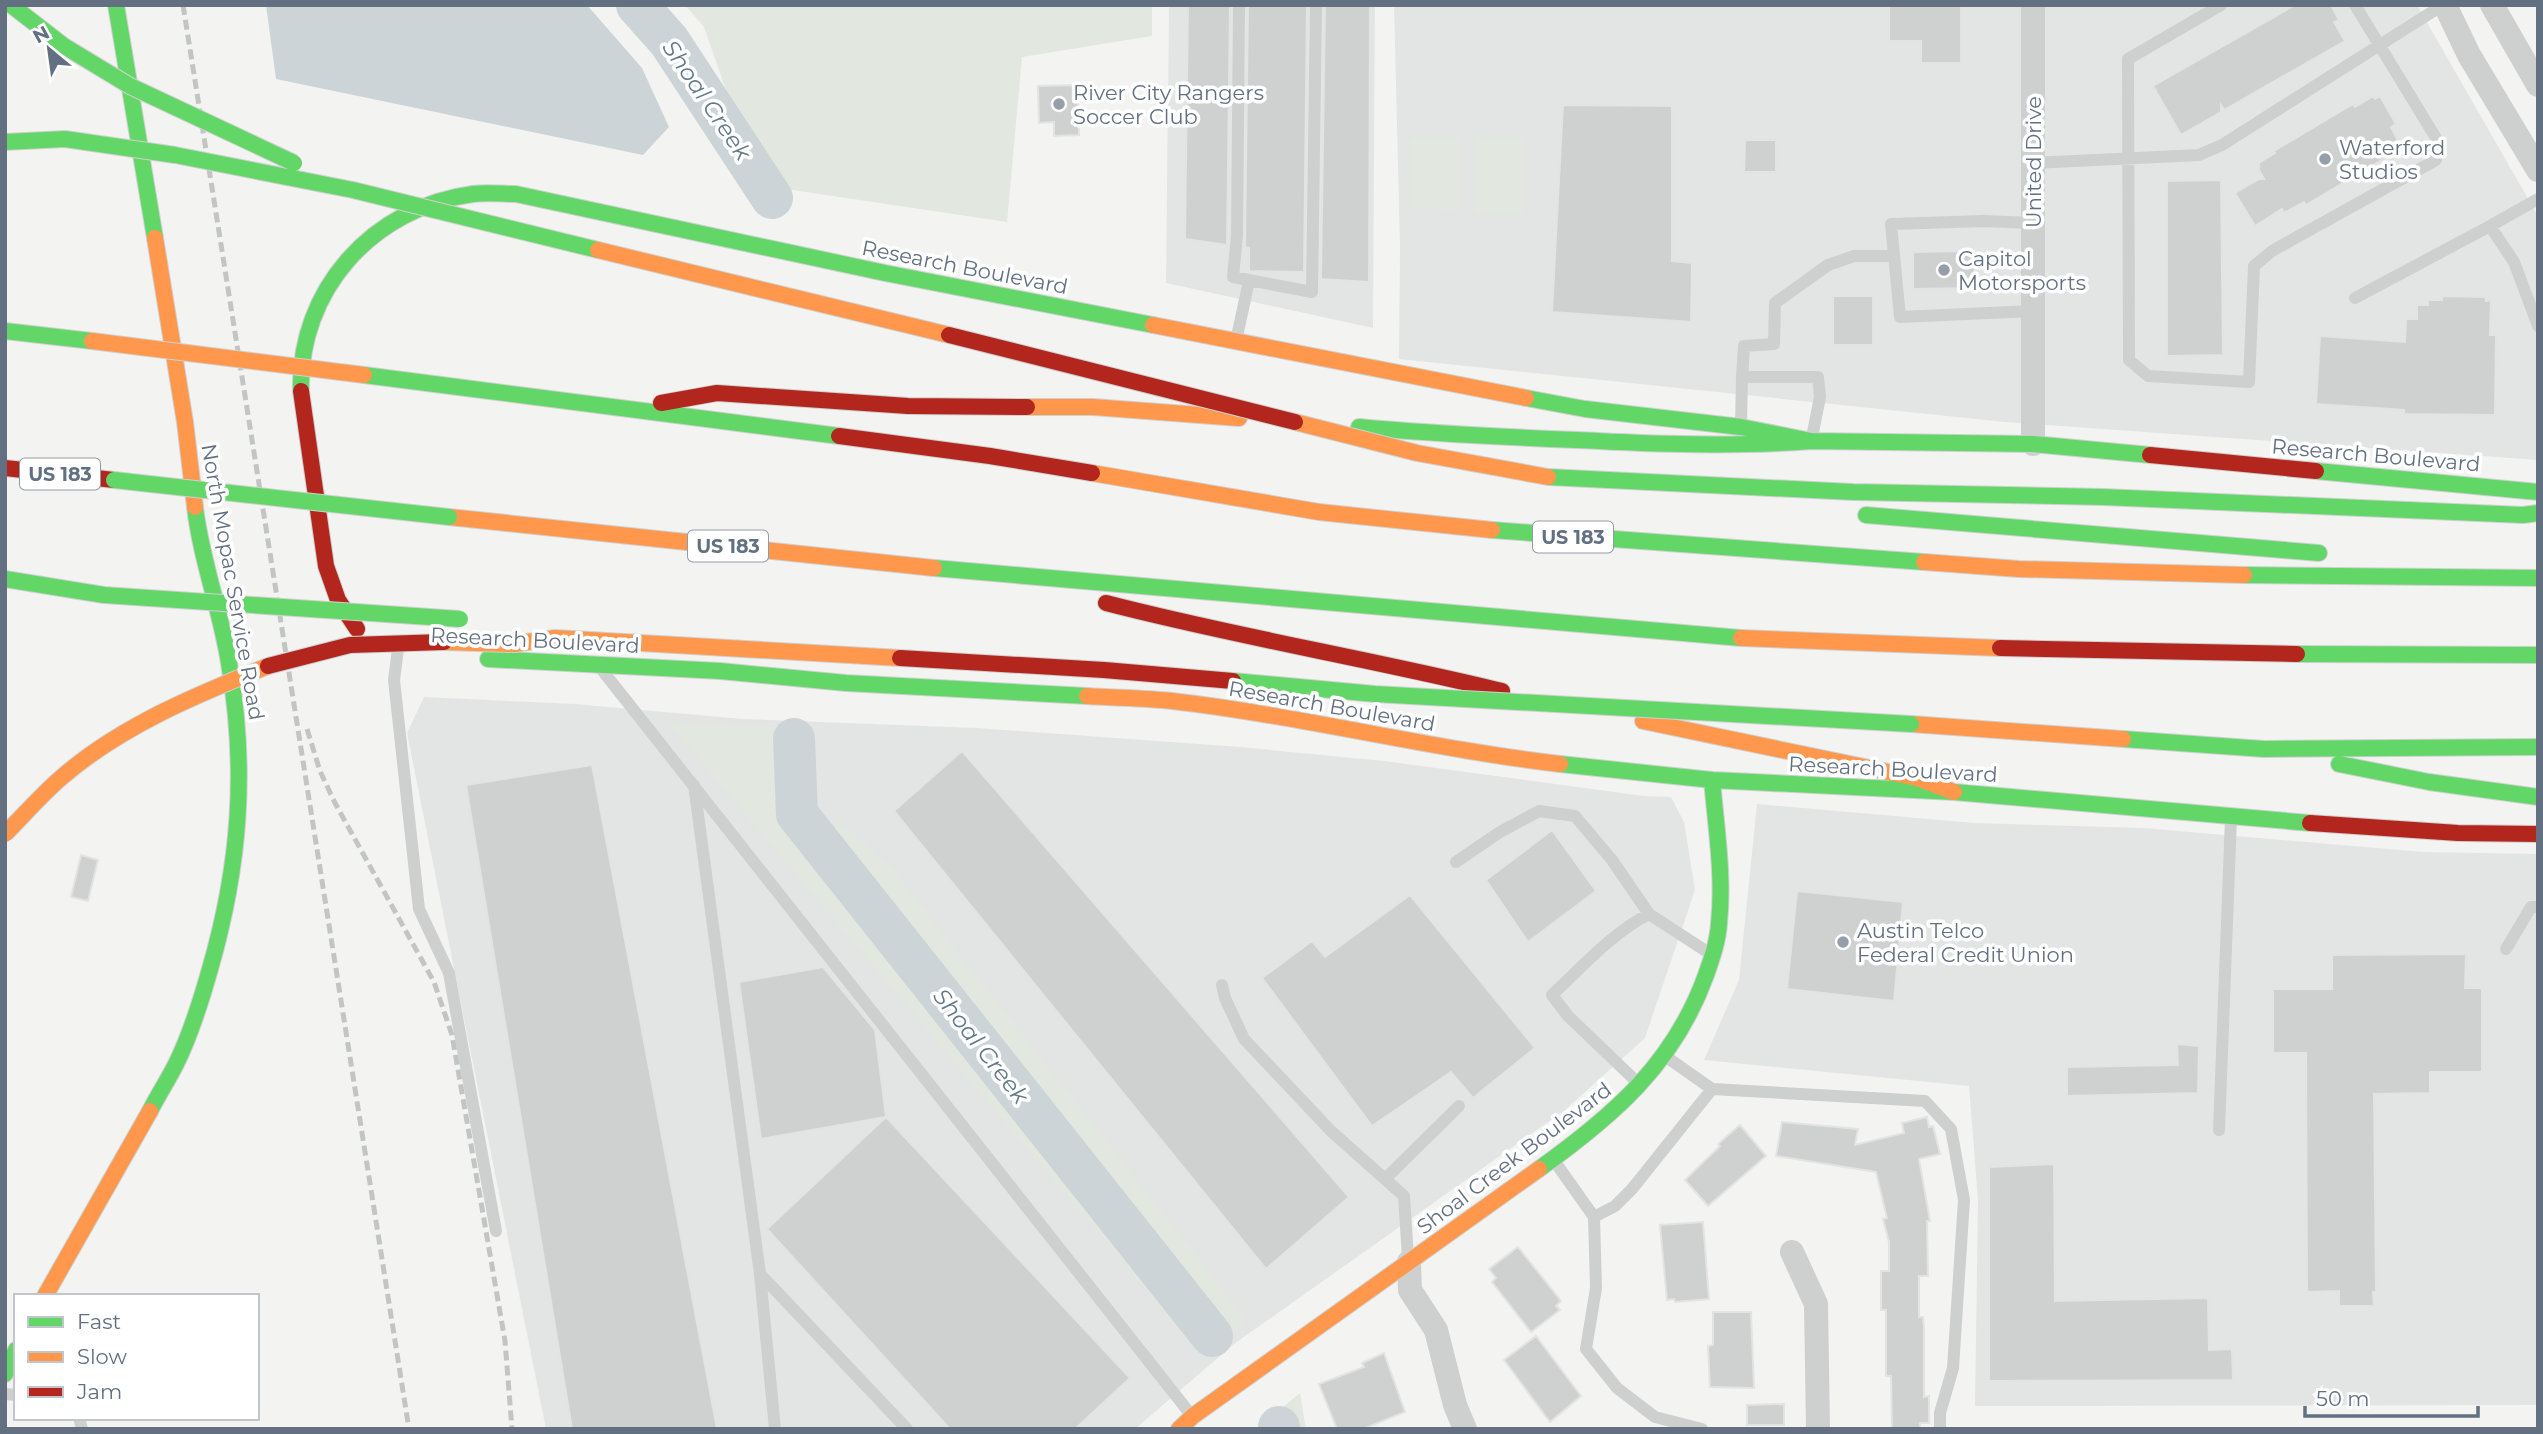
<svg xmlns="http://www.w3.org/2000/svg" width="2543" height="1434" viewBox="0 0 2543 1434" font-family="Montserrat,sans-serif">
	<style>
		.built { fill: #e3e5e4 }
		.green { fill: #e2e7e0 }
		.water { fill: #cdd4d7 }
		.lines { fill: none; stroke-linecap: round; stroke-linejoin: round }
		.river { stroke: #cdd4d7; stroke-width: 42 }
		.building { fill: #cfd0d0; stroke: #e2e3e2; stroke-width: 2 }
		.fast-casing { stroke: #cfd1d1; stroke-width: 18 }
		.slow-casing { stroke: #cfd1d1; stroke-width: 18 }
		.jam-casing { stroke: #cfd1d1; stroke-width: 18 }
		.lane { stroke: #cecfcf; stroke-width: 12 }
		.street { stroke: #cecfcf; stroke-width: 24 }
		.fast { stroke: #63d668; stroke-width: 16 }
		.slow { stroke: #ff974d; stroke-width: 16 }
		.jam { stroke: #b3261e; stroke-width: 16 }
		.rail { stroke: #c3c4c4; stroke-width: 5; stroke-dasharray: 10 5; stroke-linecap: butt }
		.fast-bridge-casing { stroke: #d0d1d1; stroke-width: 18; stroke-linecap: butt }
		.slow-bridge-casing { stroke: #d0d1d1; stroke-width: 18; stroke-linecap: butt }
		.jam-bridge-casing { stroke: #d0d1d1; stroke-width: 18; stroke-linecap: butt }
		.fast-bridge { stroke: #63d668; stroke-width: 16 }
		.slow-bridge { stroke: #ff974d; stroke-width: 16 }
		.jam-bridge { stroke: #b3261e; stroke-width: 16 }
		.poi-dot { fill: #959ea9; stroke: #fff; stroke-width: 2.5 }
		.labels { text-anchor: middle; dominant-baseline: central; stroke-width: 7; stroke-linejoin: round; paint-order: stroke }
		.shield { fill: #fff; stroke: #929ba8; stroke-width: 2 }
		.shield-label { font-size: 19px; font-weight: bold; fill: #637082 }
		.poi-label { font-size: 21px; fill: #637082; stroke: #fff; text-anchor: start }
		.street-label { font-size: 21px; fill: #637082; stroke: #fff }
		.water-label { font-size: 23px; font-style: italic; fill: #637986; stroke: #fff }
	</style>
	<rect width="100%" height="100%" fill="#f3f4f2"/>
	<path class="built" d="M1169,5H1375L1373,328L1166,283Z
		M1394,5H2417L2538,216V460L2005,422L1399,359L1400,246Z
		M424,697L575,704L743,719L977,728L1240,747L1384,761L1644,796L1671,797L1684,822L1695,890L1645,1038L1565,1110L1234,1344L1135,1429H546L407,733Z
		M1757,804L1974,823L2143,828L2424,852L2538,854V1405L1975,1406L1978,1200L1969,1086L1704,1060L1739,980Z"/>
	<path class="green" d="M685,5H1152V36L1022,57L1007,222L759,185L704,27Z
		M1410,138H1460V210L1409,209Z
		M1475,138H1524L1523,213H1474Z
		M669,723L806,728L803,791L811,812L852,832L893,870L1247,1320L1201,1355Z
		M1300,1393L1306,1429H1256Z"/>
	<path class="water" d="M266,5H587L642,68L669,127L643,155L276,79Z"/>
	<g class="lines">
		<path class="river" d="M637,5L669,41L772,198
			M794,739L797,814L1212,1336
			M1279,1427V1429"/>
	</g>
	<path class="building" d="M1188,5H1230L1227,245L1185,239Z
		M1248,5H1307L1304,272L1249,271V248L1245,247Z
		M1325,5H1370L1369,282L1321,279Z
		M1889,5H1961V63H1921V41H1889Z
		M2295,5H2331L2339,20L2334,22L2345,41L2224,110L2221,105V112L2181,135L2153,86Z
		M1078,85L1079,135L1054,136V122L1039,123L1038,86Z
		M2373,96L2375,99L2380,96L2396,124L2391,127L2401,146L2384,156L2385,158L2306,205L2304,202L2284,213L2282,209L2255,226L2235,193L2259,179H2264L2259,170V163L2275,153L2274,151L2353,104L2355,107Z
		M1563,105L1672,106V261L1692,263L1691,322L1552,312Z
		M1745,140H1776V172H1744Z
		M2221,180L2223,355L2167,356V181Z
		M1974,251L1975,288L1913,289V252Z
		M1833,296H1873V345H1833Z
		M2442,296L2486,297V301L2491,300L2490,335H2496L2495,415L2404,414V410L2316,404L2320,336L2405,342L2406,319H2417V305H2428V300H2442Z
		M962,751L1349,1197L1266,1269L894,811Z
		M592,765L717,1429H572L466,785Z
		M1552,830L1596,891L1528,942L1486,880Z
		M81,855L98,860L88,901L71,897Z
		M1797,891L1903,902L1894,1001L1787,989Z
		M1410,895L1535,1048L1473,1098L1451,1072L1372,1126L1262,978L1312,941L1325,957Z
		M2466,954L2465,988H2482V1072H2430V1093L2374,1094L2376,1292H2373L2374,1306H2339V1291L2307,1292L2306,1053H2273V989H2332V955Z
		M823,967L875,1030L886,1117L761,1139L739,982Z
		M2177,1044L2199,1046L2198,1093L2067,1096V1067L2178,1065Z
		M886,1117L1130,1378L1075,1429H950L767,1229Z
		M1927,1117L1929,1127L1933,1126L1940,1154L1919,1159L1930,1221H1927L1928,1276H1919V1317H1923L1924,1328V1397L1929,1396V1423H1920V1429H1892L1891,1376H1886V1310H1881V1271H1889V1242L1883,1219L1887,1218L1876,1172L1776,1156L1782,1122L1858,1129L1855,1145L1904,1133L1902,1123Z
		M1740,1125L1766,1156L1708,1206L1685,1180L1720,1146L1718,1144Z
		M2054,1164L2055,1301L2208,1298L2209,1350L2232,1349L2233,1380L1989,1381V1167Z
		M1703,1222L1709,1299L1675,1302L1674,1299L1667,1300L1660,1225Z
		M1518,1247L1561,1301L1556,1306L1560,1310L1531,1332L1492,1282L1496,1278L1489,1269Z
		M1713,1312H1751L1754,1388L1710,1387L1708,1346L1713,1345Z
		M1536,1336L1581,1396L1550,1422L1504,1360Z
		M1384,1353L1405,1412L1363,1429H1337L1319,1384L1364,1367L1362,1363Z
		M1784,1404V1425H1747V1405Z"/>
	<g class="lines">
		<defs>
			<path id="fast" d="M116,5L155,238
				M5,331L92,341
				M364,375L839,436
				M301,391C298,290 373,207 473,194C487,192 502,194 516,194L885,273L1153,325
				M1526,398L1585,409L1741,427L1811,441L2033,444L2150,455
				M1359,427C1432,434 1504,437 1577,440C1655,444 1733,447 1811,441
				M2316,471L2538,492
				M1548,477L1853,492L2103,497L2523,515L2538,513
				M1866,515L2319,553
				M1492,530L1924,562
				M934,568L1741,638
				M2244,575L2538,578
				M2297,654L2538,655
				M488,659L720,671L846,683L1087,696
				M2123,739L2264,749L2538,747
				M1560,764L1712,780L1954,792L2310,823
				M2339,764L2429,782L2538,797
				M150,1111C158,1095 168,1080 176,1064C191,1034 201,1001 210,969C240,865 247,770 229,663C221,611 201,560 195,507
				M1539,1169C1613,1116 1674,1064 1706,975C1712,958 1718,941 1719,923C1724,877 1716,827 1712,780
				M5,1374L16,1350"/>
			<path id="slow" d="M155,238L185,422L195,507
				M1153,325L1526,398
				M1027,407H1093L1239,418
				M1092,473L1319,512L1492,530
				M449,517L934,568
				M1924,562L2019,569L2244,575
				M1741,638L2000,648
				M1087,696C1115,698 1144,698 1172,701C1302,716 1430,749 1560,764
				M1643,721L1917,778L1954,792
				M1911,724L2123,739
				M45,1296L150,1111
				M1179,1429L1193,1416L1539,1169"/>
			<path id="jam" d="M301,391L326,566L338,600L357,629
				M661,403L717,393L908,406L1027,407
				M839,436L990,456L1092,473
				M2150,455L2316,471
				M5,468L114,480
				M1106,603C1237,637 1371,659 1502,691
				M2000,648L2297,654
				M2310,823L2458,833L2538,834"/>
		</defs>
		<use href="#fast" class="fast-casing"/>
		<use href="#slow" class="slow-casing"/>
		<use href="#jam" class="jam-casing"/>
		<path class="lane" d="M1239,5L1237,235L1233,277L1312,292L1316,5
			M2221,5L2128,59L2129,360L2148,376L2249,382L2254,266L2272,251L2436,160L2439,143L2355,5
			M2033,163L2199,155L2222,145L2443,5
			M2490,226L2538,199
			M2355,298L2490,226L2514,262L2538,326
			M2033,311L1900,317L1891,224L1984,221L2033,223
			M1236,341L1249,281
			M1742,377L1744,346L1774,344L1775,303L1828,265L1854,256H1894
			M1741,425L1742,377H1818L1820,397L1812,437
			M398,649L394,680L419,909L449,973L496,1231
			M602,670L1192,1416
			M694,785L760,1274L907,1429
			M1456,862L1500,832L1539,811L1575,816L1612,860L1649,914
			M2506,949L2531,907H2538
			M1222,985L1225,998L1244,1039L1331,1131L1404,1196L1408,1258
			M1665,1056L1712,1089L1925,1101L1951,1129L1964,1200L1953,1368L1940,1413V1429
			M1638,1083L1568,1016L1552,995C1582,967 1612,933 1649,914L1712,955
			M2219,1130L2231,818
			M1553,1159L1594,1217L1596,1288L1586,1349L1617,1388L1655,1417L1702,1429
			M1385,1179L1459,1106
			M1594,1217L1615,1206L1632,1189L1712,1089
			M760,1274L775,1429
			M5,1394L16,1395
			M79,1418L82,1429"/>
		<path class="street" d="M2445,5L2469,55L2538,170
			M2492,5L2538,85
			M2033,444V5
			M1792,1252L1816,1304L1818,1429
			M1409,1262L1410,1290L1436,1330L1455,1405L1465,1429"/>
		<use href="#fast" class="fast"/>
		<use href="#slow" class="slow"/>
		<use href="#jam" class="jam"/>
		<path class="rail" d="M183,5L409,1429
			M307,729L320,771L335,803L434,982L452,1035L505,1341L512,1429"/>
		<defs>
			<path id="fast-bridge" d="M11,5L64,46L130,86L294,163
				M5,142L65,139L175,155L353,190L598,250
				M114,480L449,517
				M5,579L104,595L460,619
				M1233,681L1375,694L1911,724"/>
			<path id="slow-bridge" d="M598,250L949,335
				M92,341L364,375
				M1295,422L1417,453L1548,477
				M444,642L514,644L555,638L900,658
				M5,834C24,815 42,794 62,777C121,726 196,695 268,666"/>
			<path id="jam-bridge" d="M949,335L1295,422
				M900,658L1104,670L1233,681
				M268,666L350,645L444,642"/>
		</defs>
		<use href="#fast-bridge" class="fast-bridge-casing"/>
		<use href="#slow-bridge" class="slow-bridge-casing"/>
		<use href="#jam-bridge" class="jam-bridge-casing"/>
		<use href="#fast-bridge" class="fast-bridge"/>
		<use href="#slow-bridge" class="slow-bridge"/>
		<use href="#jam-bridge" class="jam-bridge"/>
	</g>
	<g class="poi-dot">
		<circle cx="1059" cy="104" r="7"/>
		<circle cx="2325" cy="159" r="7"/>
		<circle cx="1944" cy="270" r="7"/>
		<circle cx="1843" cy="942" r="7"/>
	</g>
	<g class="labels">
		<g class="shield">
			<rect x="20" y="458.5" width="80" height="31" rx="5"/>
			<rect x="1533" y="521.5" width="80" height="31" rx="5"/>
			<rect x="688" y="530.5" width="80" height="31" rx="5"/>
		</g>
		<g class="shield-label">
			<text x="60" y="474">US 183</text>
			<text x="1573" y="537">US 183</text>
			<text x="728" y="546">US 183</text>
		</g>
		<g class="poi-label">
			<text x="1073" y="92">River City Rangers<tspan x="1073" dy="24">Soccer Club</tspan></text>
			<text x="2339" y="147">Waterford<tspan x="2339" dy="24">Studios</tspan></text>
			<text x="1958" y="258">Capitol<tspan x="1958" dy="24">Motorsports</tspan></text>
			<text x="1857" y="930">Austin Telco<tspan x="1857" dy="24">Federal Credit Union</tspan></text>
		</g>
		<g class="street-label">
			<text transform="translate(2033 162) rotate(-90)">United Drive</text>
			<text transform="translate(965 267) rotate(11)">Research Boulevard</text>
			<text transform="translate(2376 455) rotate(5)">Research Boulevard</text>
			<text transform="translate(233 582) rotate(80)">North Mopac Service Road</text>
			<text transform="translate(535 640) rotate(3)">Research Boulevard</text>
			<text transform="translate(1332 706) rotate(10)">Research Boulevard</text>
			<text transform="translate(1893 769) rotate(3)">Research Boulevard</text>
			<text transform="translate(1514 1158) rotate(-37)">Shoal Creek Boulevard</text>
		</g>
		<g class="water-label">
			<text transform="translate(707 100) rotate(56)">Shoal Creek</text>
			<text transform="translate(981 1046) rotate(52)">Shoal Creek</text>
		</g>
	</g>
	<rect width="2543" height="1434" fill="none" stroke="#637082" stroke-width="14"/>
	<rect x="14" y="1294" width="245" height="126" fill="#ffffff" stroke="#c1c6cd" stroke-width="2"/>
	<rect x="28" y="1317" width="35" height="10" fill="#63d668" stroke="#c1c6cd" stroke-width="2"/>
	<text x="77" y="1329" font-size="21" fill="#637082">Fast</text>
	<rect x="28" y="1352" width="35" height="10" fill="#ff974d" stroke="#c1c6cd" stroke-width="2"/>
	<text x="77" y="1364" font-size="21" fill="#637082">Slow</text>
	<rect x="28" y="1387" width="35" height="10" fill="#b3261e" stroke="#c1c6cd" stroke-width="2"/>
	<text x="77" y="1399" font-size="21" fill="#637082">Jam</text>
	<g transform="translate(49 49) rotate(331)" stroke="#ffffff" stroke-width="5" paint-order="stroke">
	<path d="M0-5L12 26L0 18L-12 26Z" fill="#637082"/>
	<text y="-10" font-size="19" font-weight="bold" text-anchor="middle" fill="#637082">N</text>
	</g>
	<path d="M2305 1406v10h173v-10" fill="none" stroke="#637082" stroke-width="3.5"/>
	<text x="2316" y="1406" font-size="21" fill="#637082" stroke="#ffffff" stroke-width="5" paint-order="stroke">50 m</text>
</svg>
